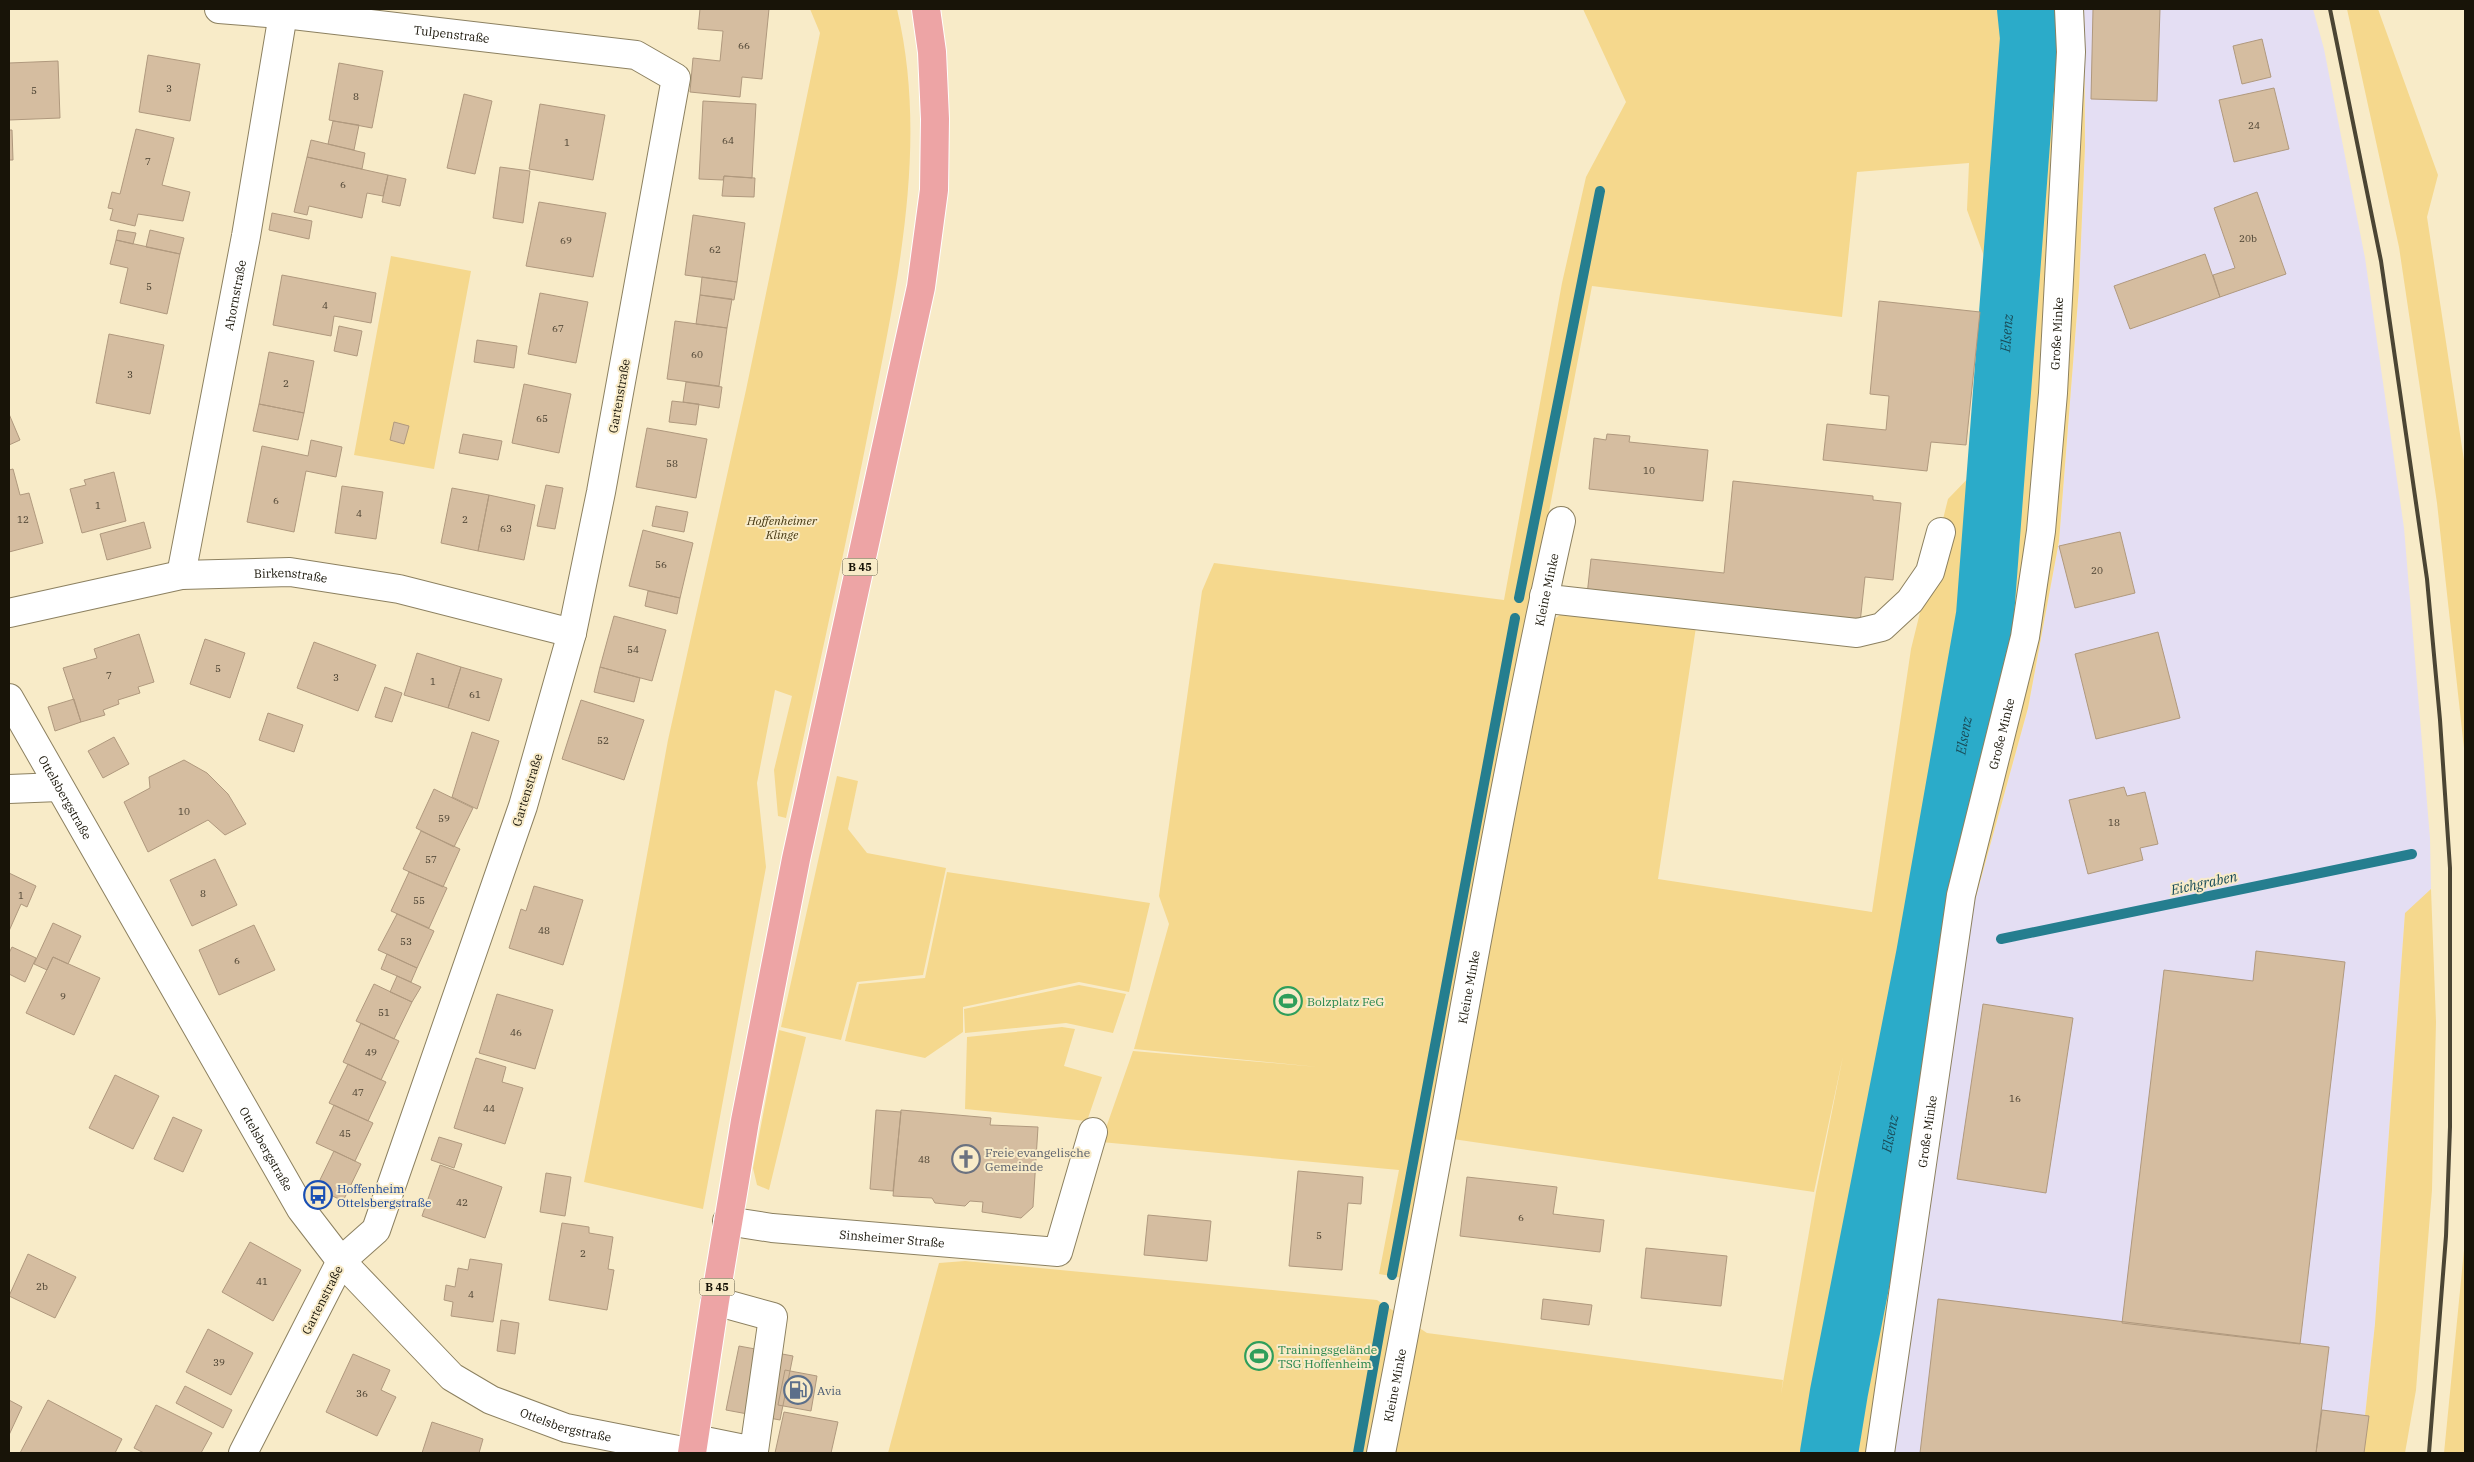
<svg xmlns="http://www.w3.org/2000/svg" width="2474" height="1462" viewBox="0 0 2474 1462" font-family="'IBM Plex Serif',serif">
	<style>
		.industrial { fill: #e4def3 }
		.green { fill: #f5d88d }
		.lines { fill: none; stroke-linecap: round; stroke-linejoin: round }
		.stream { stroke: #257e8f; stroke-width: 10 }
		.river { stroke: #2babc9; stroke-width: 58 }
		.building { fill: #d5bda0; stroke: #b0997e }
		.minor-casing { stroke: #8c8060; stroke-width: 30 }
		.major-casing { stroke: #fff; stroke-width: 30 }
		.minor { stroke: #fff; stroke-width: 28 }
		.major { stroke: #eda4a5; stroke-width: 28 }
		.rail { stroke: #4b4534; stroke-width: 4 }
		.labels { text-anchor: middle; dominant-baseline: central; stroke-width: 4; stroke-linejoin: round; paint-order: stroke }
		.number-label { font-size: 10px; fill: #473e2e }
		.shield { fill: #f8ebc8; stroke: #5b5442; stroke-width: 1 }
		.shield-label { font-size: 11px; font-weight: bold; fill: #181408 }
		.street-label { font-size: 12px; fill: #181408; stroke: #f8ebc8 }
		.park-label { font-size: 12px; font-style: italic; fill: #473913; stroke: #f8ebc8 }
		.leisure-label { font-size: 12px; fill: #27864d; stroke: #f8ebc8; text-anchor: start }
		.worship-label { font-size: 12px; fill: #5b616d; stroke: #f8ebc8; text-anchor: start }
		.transit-label { font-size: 12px; fill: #164399; stroke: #f8ebc8; text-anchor: start }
		.service-label { font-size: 12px; fill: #4e5e75; stroke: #f8ebc8; text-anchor: start }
		.water-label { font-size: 14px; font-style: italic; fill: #194c59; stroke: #f8ebc8 }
	</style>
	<rect width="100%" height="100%" fill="#f8ebc8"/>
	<path class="industrial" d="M2084,9H2313L2324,49L2365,258L2404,528L2430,838L2431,889L2405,914L2375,1324L2361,1453H1891L1967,929L2028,708L2059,541L2079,287L2085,146Z"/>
	<path class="green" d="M810,9H897C929,144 897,284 871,418C845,551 815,684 786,818L778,816L774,770L792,696L775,690L757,783L766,867L703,1209L584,1182L623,986L668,740L746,390L820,33Z
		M1583,9H2084L2085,146L2079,287L2059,541L2028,708L1967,929L1891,1453H888L939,1263L965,1261L1377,1300L1427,1333L1783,1380L1781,1394L1816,1192L1843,1056L1814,1192L1446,1138L1544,627L1569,608L1696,627L1658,879L1872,912L1911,649L1948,499L1976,470L1988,267L1967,210L1969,163L1857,172L1842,317L1592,286L1403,1278L1379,1274L1399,1170L1101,1142L1133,1051L1318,1067L1134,1049L1169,924L1159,896L1202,591L1214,563L1504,600L1562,283L1586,177L1626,102Z
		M2347,9H2378L2438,175L2427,217L2465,467V807L2464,748L2437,503L2399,247Z
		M391,256L471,271L434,469L354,455Z
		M837,776L858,781L848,829L867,853L946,868L923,975L857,982L841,1040L781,1027Z
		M947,872L1150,903L1129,992L1079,982L963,1007V1032L925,1058L845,1041L859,984L925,978Z
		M2431,889L2436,1022L2432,1190L2416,1390L2405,1453H2361L2375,1324L2405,913Z
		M1079,985L1126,994L1113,1033L1066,1023L965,1033L964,1009Z
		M1062,1027L1075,1029L1064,1066L1102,1077L1087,1121L965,1109L967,1037Z
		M779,1030L806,1037L769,1190L757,1185L753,1168Z
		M2465,1240V1453H2444L2446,1433Z"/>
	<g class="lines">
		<path class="stream" d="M1519,598L1600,191
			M2001,939L2412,854
			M1392,1275L1515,618
			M1358,1453L1384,1307"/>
		<path class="river" id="s1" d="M1829,1453L1839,1392L1925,955L1985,615L2029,38L2026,9"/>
	</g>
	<path class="building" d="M700,9H769L762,79L742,77L740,97L690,92L693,58L720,61L723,31L698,29Z
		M2093,9H2160L2157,101L2091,99Z
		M2262,39L2271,77L2242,84L2233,46Z
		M148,55L200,64L190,121L139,112Z
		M58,61L60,118L9,120V63Z
		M339,63L383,71L372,128L329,120Z
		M2274,88L2289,149L2234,162L2219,100Z
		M464,94L492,101L475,174L447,168Z
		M703,101L756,104L752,178L724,176L723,180L699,179Z
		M540,104L605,115L593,180L529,169Z
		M333,121L359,125L354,150L328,144Z
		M136,129L174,138L162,185L190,192L183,221L138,214L135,226L110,220L113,209L108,208L112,192L120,194Z
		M9,130H12L13,160H9Z
		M311,140L365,153L362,169L307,157Z
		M307,157L388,175L383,196L367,193L362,218L309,206L307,215L294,212Z
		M500,167L530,171L523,223L493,218Z
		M388,175L406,179L400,206L382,202Z
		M724,176L755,178L754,197L722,196Z
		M2257,192L2286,274L2220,297L2213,275L2235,268L2214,208Z
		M539,202L606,213L593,277L526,266Z
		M272,213L312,221L309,239L269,230Z
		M693,215L745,223L737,282L685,275Z
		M118,230L136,233L133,244L116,240Z
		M150,230L184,238L180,254L146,247Z
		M116,240L180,254L167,314L120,303L128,268L110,264Z
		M2205,254L2220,297L2130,329L2114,286Z
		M282,275L376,293L371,323L334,316L331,336L273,325Z
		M702,277L737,282L734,300L700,295Z
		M540,293L588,302L576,363L528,354Z
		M700,295L732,299L727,328L696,324Z
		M1879,301L1980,312L1966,445L1931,442L1927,471L1823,460L1827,424L1886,430L1889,396L1870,394Z
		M675,321L727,328L719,386L667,379Z
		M339,326L362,331L357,356L334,351Z
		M109,334L164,345L150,414L96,403Z
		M477,340L517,346L514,368L474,362Z
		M269,352L314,361L304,413L259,404Z
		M686,382L722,387L719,408L683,402Z
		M524,384L571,394L559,453L512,443Z
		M672,401L699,404L696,425L669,422Z
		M259,404L304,413L298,440L253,431Z
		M9,414L20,440L9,445Z
		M394,422L409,426L404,444L390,440Z
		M647,428L707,439L696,498L636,487Z
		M463,434L502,441L498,460L459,453Z
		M1607,434L1630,436L1629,442L1708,450L1703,501L1589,489L1594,438L1606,440Z
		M311,440L342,447L336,477L306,471L294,532L247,522L262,446L308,456Z
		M13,469L20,495L29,493L43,543L9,552V470Z
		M114,472L126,521L82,533L70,489L86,485L84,480Z
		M1733,481L1873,496V500L1901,503L1893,580L1865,577L1860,623L1587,595L1591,559L1724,573Z
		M546,485L563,488L555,529L537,526Z
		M342,486L383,492L376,539L335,533Z
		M452,488L489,495L478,551L441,543Z
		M489,495L535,505L524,560L478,551Z
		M656,506L688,512L684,532L652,526Z
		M144,522L151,548L107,560L100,534Z
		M643,530L693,543L680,598L629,586Z
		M2120,532L2135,593L2075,608L2059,546Z
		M648,591L680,598L677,614L645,606Z
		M614,616L666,630L652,681L600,667Z
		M2158,632L2180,718L2096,739L2075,654Z
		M139,634L154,682L138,687L140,693L118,700L119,704L103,710L105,715L81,722L63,668L97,658L94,649Z
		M205,639L245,653L230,698L190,684Z
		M314,642L376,665L358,711L297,688Z
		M417,653L461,667L448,708L404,695Z
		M461,667L502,679L489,721L448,708Z
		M600,667L640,678L634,702L594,692Z
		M385,687L402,693L392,722L375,717Z
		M74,699L81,722L55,731L48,707Z
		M581,700L644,720L624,780L562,759Z
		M268,713L303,725L294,752L259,740Z
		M472,732L499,741L477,809L452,797Z
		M114,737L129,764L103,778L88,751Z
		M184,760L207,773L228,794L246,824L225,835L208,820L148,852L124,802L150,788L149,777Z
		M2124,787L2127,796L2145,792L2158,844L2140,848L2143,860L2088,874L2069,800Z
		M434,789L473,808L454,847L416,828Z
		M421,831L460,849L443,887L403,869Z
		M215,859L237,905L192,926L170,880Z
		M409,872L447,888L429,928L391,911Z
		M9,873L36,886L27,907L21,904L9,931Z
		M534,886L583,900L563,965L509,948L521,909L526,911Z
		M397,914L434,931L417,968L378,950Z
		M53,923L81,936L68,964L53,957L47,970L34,964Z
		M254,925L275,970L219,995L199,950Z
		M12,947L36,958L25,982L9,974V953Z
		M2256,951L2345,962L2300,1344L2122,1323L2164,970L2253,981Z
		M387,954L417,968L411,982L381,969Z
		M53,957L100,978L74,1035L26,1013Z
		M397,976L421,987L412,1002L390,992Z
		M374,984L412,1002L394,1039L356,1021Z
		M497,994L553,1010L535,1069L479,1053Z
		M1983,1004L2073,1018L2046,1193L1957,1179Z
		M361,1023L399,1041L381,1080L343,1062Z
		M476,1058L506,1067L502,1082L523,1088L505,1144L454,1128Z
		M348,1064L386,1082L368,1121L329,1103Z
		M115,1075L159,1096L133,1149L89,1128Z
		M334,1105L373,1123L355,1161L316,1143Z
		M876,1110L901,1112L893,1191L870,1189Z
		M901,1110L991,1118L990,1125L1038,1127L1033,1207L1021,1218L982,1212L983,1202L970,1201L965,1206L935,1203L932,1198L893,1196Z
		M173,1117L202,1130L183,1172L154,1159Z
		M439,1137L462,1144L454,1168L431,1160Z
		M334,1151L361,1164L343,1201L316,1188Z
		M440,1165L502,1187L485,1238L422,1216Z
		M1298,1171L1363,1177L1361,1204L1348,1203L1342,1270L1289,1266Z
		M546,1173L571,1177L565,1216L540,1212Z
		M1467,1177L1557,1187L1553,1214L1604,1220L1600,1252L1460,1236Z
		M1148,1215L1211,1221L1207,1261L1144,1255Z
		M562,1223L589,1227V1233L613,1237L608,1269L614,1270L607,1310L549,1300Z
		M250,1242L301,1270L273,1321L222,1292Z
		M1646,1248L1727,1256L1721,1306L1641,1298Z
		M28,1254L76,1277L55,1318L9,1296Z
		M470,1259L502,1264L493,1322L451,1316L453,1302L444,1300L446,1285L455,1287L458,1268L468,1270Z
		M1543,1299L1592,1305L1589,1325L1541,1319Z
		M1938,1299L2329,1347L2316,1453H1920Z
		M501,1320L519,1323L515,1354L497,1351Z
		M208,1329L253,1353L231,1395L186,1372Z
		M739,1346L793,1356L780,1420L726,1410Z
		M353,1354L390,1370L381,1390L396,1397L377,1436L326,1412Z
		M785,1370L817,1376L811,1411L778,1405Z
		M185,1386L232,1410L223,1428L176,1403Z
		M9,1400L22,1407L9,1435Z
		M48,1400L122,1439L115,1453H20Z
		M156,1405L212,1433L201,1453H144L134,1448Z
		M2322,1410L2369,1416L2364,1453H2316Z
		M784,1412L838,1422L831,1453H775Z
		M432,1422L483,1439L479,1453H422Z"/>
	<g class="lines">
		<defs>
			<g id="minor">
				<path id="s2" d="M219,9L293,15L636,55L676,78L601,492L572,633L523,806L376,1230L341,1261L243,1453"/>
				<path id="s3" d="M181,575L246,236L283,14"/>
				<path d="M1544,596L1558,600L1857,633L1882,627L1910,601L1930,572L1941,532"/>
				<path id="s4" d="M9,613L181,575L290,572L399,589L572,633"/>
				<path id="s5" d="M9,698L301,1209L341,1261L452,1377L491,1400L566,1428L693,1453"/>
				<path d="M9,789L59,787"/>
				<path id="s6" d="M727,1221L772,1228L1058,1252L1093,1132"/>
				<path d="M695,1439L754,1451L773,1317L715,1301"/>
				<path id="s7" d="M1381,1453C1443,1143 1492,830 1561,521"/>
				<path id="s8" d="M1880,1453L1961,895L2025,637L2041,531L2053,393L2071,52L2069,9"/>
			</g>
			<path id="major" d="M692,1453L715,1301L745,1121L796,859L921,287L934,190L935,119L932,52L926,9"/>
		</defs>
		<use href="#minor" class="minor-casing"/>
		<use href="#major" class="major-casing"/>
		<use href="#minor" class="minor"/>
		<use href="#major" class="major"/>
		<path class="rail" d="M2330,9L2381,261L2427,579L2440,720L2450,868V1127L2446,1236L2429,1453"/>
	</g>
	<defs>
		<symbol id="stadium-ring" viewBox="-11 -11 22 22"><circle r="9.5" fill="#f8ebc8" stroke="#2e9e5b" stroke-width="1.5"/><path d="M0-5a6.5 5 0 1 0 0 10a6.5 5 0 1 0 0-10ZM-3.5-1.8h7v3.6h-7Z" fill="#2e9e5b"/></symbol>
		<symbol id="church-ring" viewBox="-11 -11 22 22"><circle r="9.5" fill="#f8ebc8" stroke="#6b7280" stroke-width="1.5"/><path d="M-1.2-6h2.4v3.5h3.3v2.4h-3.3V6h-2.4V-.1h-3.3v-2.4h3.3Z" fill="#6b7280"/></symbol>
		<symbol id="bus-ring" viewBox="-11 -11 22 22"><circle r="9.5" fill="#f8ebc8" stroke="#1a4fb4" stroke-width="1.5"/><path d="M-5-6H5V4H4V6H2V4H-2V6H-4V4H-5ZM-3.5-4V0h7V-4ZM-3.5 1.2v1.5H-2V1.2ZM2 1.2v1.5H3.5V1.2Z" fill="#1a4fb4"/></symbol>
		<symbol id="fuel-ring" viewBox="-11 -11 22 22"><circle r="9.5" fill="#f8ebc8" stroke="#5c6f8a" stroke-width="1.5"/><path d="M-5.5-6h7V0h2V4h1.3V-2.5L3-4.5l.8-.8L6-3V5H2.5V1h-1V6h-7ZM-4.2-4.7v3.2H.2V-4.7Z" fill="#5c6f8a"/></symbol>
	</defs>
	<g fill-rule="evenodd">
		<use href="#stadium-ring" x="1272" y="985" width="32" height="32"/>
		<use href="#church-ring" x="950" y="1143" width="32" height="32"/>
		<use href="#bus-ring" x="302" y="1179" width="32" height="32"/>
		<use href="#stadium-ring" x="1243" y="1340" width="32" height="32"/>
		<use href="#fuel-ring" x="782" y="1374" width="32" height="32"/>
	</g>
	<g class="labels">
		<g class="number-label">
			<text x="744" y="45">66</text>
			<text x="169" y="88">3</text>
			<text x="34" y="90">5</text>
			<text x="356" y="96">8</text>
			<text x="2254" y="125">24</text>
			<text x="728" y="140">64</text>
			<text x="567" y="142">1</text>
			<text x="148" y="161">7</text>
			<text x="343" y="184">6</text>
			<text x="2248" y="238">20b</text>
			<text x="566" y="240">69</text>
			<text x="715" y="249">62</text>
			<text x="149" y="286">5</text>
			<text x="325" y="305">4</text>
			<text x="558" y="328">67</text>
			<text x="697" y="354">60</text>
			<text x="130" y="374">3</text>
			<text x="286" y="383">2</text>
			<text x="542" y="418">65</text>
			<text x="672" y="463">58</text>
			<text x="1649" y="470">10</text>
			<text x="276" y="500">6</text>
			<text x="98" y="505">1</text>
			<text x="359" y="513">4</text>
			<text x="23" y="519">12</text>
			<text x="465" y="519">2</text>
			<text x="506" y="528">63</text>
			<text x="661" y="564">56</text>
			<text x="2097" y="570">20</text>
			<text x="633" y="649">54</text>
			<text x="218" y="668">5</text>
			<text x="109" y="675">7</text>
			<text x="336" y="677">3</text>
			<text x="433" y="681">1</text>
			<text x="475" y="694">61</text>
			<text x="603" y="740">52</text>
			<text x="184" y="811">10</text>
			<text x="444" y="818">59</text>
			<text x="2114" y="822">18</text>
			<text x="431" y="859">57</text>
			<text x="203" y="893">8</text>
			<text x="21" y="895">1</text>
			<text x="419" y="900">55</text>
			<text x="544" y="930">48</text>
			<text x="406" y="941">53</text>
			<text x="237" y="960">6</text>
			<text x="63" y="996">9</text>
			<text x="384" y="1012">51</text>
			<text x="516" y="1032">46</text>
			<text x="371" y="1052">49</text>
			<text x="358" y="1092">47</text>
			<text x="2015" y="1098">16</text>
			<text x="489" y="1108">44</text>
			<text x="345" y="1133">45</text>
			<text x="924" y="1159">48</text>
			<text x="462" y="1202">42</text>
			<text x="1521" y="1217">6</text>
			<text x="1319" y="1235">5</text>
			<text x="583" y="1253">2</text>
			<text x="262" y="1281">41</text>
			<text x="42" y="1286">2b</text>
			<text x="471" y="1294">4</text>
			<text x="219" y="1362">39</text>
			<text x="362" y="1393">36</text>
		</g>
		<g class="shield">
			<rect x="842.5" y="558.5" width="35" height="17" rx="4"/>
			<rect x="699.5" y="1278.5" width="35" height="17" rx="4"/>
		</g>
		<g class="shield-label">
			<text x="860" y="567">B 45</text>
			<text x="717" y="1287">B 45</text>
		</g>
		<g class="street-label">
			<text stroke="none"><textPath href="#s2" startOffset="234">Tulpenstraße</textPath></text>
			<text stroke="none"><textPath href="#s3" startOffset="285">Ahornstraße</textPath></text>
			<text stroke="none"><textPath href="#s8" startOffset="1135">Große Minke</textPath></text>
			<text transform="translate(619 396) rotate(-80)">Gartenstraße</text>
			<text stroke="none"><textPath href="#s4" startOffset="286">Birkenstraße</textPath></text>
			<text stroke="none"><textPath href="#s7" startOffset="879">Kleine Minke</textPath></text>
			<text stroke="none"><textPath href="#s8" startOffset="730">Große Minke</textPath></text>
			<text transform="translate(527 790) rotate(-73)">Gartenstraße</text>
			<text stroke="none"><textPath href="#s5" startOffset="114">Ottelsbergstraße</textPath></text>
			<text stroke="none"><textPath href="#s7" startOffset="474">Kleine Minke</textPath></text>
			<text stroke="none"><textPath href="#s8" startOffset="325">Große Minke</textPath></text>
			<text stroke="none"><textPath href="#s5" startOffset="519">Ottelsbergstraße</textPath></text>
			<text stroke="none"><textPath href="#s6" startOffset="166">Sinsheimer Straße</textPath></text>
			<text transform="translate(322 1300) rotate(-63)">Gartenstraße</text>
			<text stroke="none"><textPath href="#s7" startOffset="69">Kleine Minke</textPath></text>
			<text stroke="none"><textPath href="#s5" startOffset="939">Ottelsbergstraße</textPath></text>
		</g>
		<g class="park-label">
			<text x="782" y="520">Hoffenheimer<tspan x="782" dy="14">Klinge</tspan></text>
		</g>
		<g class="leisure-label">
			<text x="1307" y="1001">Bolzplatz FeG</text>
			<text x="1278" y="1349">Trainingsgelände<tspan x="1278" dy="14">TSG Hoffenheim</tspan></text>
		</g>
		<g class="worship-label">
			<text x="985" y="1152">Freie evangelische<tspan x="985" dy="14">Gemeinde</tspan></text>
		</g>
		<g class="transit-label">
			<text x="337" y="1188">Hoffenheim<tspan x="337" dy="14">Ottelsbergstraße</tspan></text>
		</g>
		<g class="service-label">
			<text x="817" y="1390">Avia</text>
		</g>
		<g class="water-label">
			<text stroke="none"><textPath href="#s1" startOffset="1135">Elsenz</textPath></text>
			<text stroke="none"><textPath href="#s1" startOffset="730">Elsenz</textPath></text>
			<text transform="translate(2204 883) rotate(-12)">Eichgraben</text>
			<text stroke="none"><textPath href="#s1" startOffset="325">Elsenz</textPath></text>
		</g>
	</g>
	<rect width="2474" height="1462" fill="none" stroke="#181408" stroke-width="20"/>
</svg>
